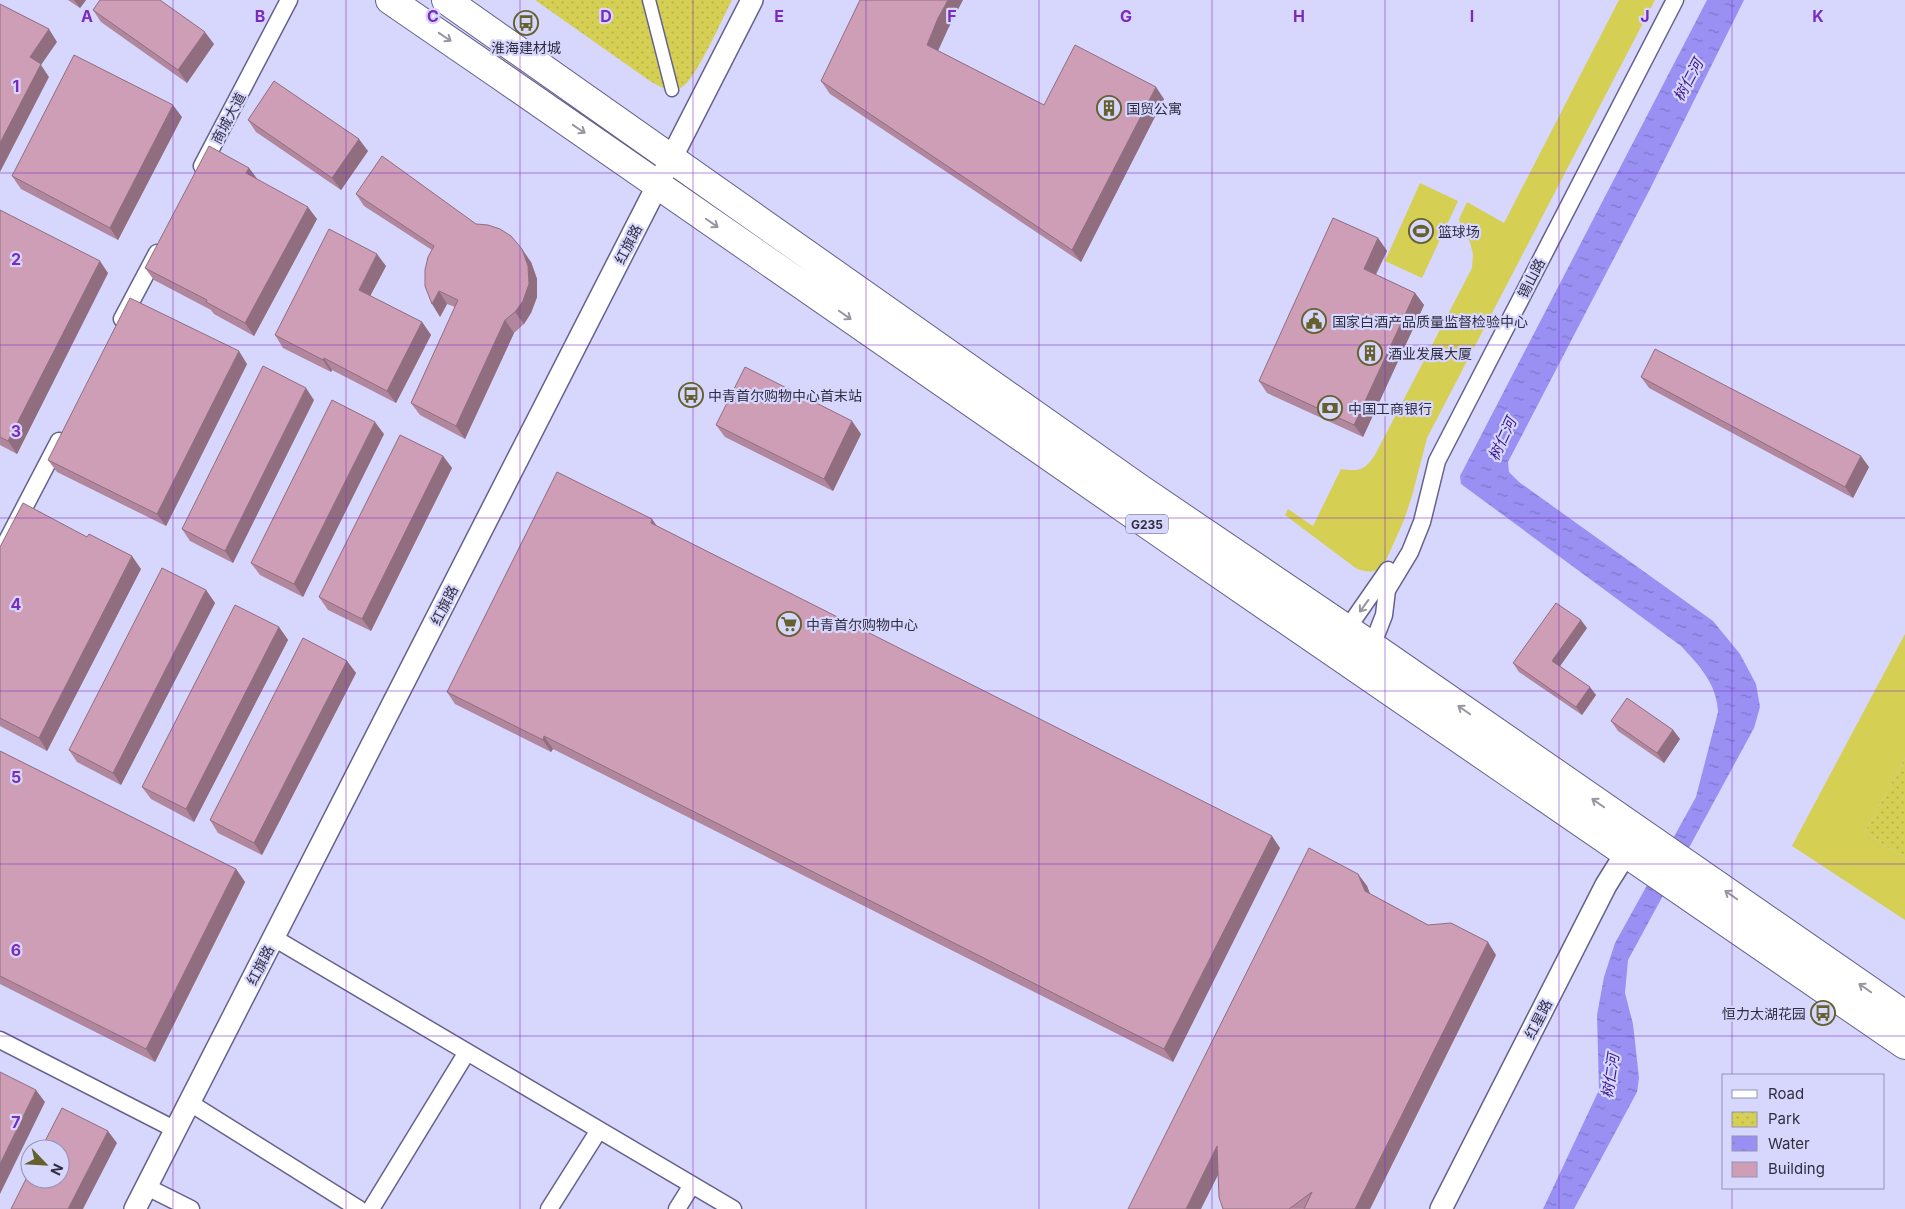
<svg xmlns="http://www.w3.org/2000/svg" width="1905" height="1209" viewBox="0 0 1905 1209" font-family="Inter,'Noto Sans SC',sans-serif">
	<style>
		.grass { fill: #d5cf53 }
		.park { fill: url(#park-dots) }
		.water { fill: url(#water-ripples) }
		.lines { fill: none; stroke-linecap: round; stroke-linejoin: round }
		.pedestrian-casing { stroke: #65628c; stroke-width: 15 }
		.minor-casing { stroke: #65628c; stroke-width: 19 }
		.tertiary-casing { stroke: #65628c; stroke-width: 24 }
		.trunk-casing { stroke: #65628c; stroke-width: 30 }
		.pedestrian { stroke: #fff; stroke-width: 12 }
		.minor { stroke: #fff; stroke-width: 16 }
		.tertiary { stroke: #fff; stroke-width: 21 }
		.trunk { stroke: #fff; stroke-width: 28 }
		.wall { fill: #b1879d }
		.shaded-wall { fill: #906e7f }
		.building { fill: #ce9db6; stroke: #906e7f }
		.oneway { stroke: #9796a0 }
		.grid { fill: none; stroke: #7b2cbf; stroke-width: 1; stroke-opacity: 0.55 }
		.labels { text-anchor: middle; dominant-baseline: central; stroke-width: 4.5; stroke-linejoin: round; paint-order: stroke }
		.shield { fill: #d7d6fd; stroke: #616079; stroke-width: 1 }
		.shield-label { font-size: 12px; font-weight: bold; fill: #2f2e41 }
		.poi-label { font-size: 14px; fill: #2f2e41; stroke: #d7d6fd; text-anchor: start }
		.street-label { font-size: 14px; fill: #2f2e41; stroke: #d7d6fd }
		.water-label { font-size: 15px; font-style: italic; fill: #39168c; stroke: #d7d6fd }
		.grid-label { font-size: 16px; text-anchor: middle; font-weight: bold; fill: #7b2cbf; stroke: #d7d6fd; stroke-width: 4.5; stroke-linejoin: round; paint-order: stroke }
	</style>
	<defs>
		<pattern id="park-dots" width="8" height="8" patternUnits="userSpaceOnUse" patternTransform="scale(1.25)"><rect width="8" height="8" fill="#d5cf53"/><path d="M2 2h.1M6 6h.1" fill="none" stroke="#b7b24a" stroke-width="1.8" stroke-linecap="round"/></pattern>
		<pattern id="water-ripples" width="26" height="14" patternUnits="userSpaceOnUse" patternTransform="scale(1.25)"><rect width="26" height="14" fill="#9a90f4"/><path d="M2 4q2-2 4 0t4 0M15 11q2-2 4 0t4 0" fill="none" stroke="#7e76c7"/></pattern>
	</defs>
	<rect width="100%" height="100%" fill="#d7d6fd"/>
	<path class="grass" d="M1619,0H1655L1427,438L1412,496L1404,520L1383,567C1374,573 1367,572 1357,569L1285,515L1288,509L1313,526L1341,469C1359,472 1366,470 1376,453L1472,268L1473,254L1470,242L1460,225L1459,219L1467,202L1504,223Z
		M1420,183L1458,201L1422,278L1385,261Z
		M1905,634V758L1865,832L1905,859V920L1792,846Z"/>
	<path class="park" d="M535,0H732C723,17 696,79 682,87C671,94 659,86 650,81Z
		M1905,758V859L1865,832Z"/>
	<path class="water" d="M1707,0H1744L1650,189L1508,462L1509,472L1519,482L1713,621L1740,654L1756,684L1760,707L1754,728L1628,960L1625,993L1633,1024L1639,1078L1637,1092L1574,1209H1543L1599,1090L1597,1015L1604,977L1615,943L1696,797L1718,712C1717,684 1699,665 1681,646L1461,484L1460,476Z"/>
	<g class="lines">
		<defs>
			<path id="pedestrian" d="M649,0L672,90"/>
			<path id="minor" d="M202,166L289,0
				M122,319L157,253
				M0,554L59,441
				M1347,629L1388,570
				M1372,646L1384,615L1387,590L1410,552L1422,522L1437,461L1675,0
				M274,938L733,1209
				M0,1040L176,1130
				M190,1103L359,1209
				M147,1187L191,1209
				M371,1209L467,1052
				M549,1209L599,1130
				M677,1209L692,1185"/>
			<path id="tertiary" d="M135,1209L752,0
				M1441,1209L1606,885L1633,842"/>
			<path id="trunk" d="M390,0C637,169 882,341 1128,511C1386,690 1646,866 1905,1045
				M446,0L1139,488L1372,646L1905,1015"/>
		</defs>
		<use href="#pedestrian" class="pedestrian-casing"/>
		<use href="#minor" class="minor-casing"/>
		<use href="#tertiary" class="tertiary-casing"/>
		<use href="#trunk" class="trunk-casing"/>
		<use href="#pedestrian" class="pedestrian"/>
		<use href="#minor" class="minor"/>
		<use href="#tertiary" class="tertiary"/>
		<use href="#trunk" class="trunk"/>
	</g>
	<path class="wall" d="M68,0H86L80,8Z
		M93,10L214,44L187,83L101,22Z
		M947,31L938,51L1044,105L1164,99L1081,262L830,94L821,81Z
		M182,117L118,240L21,189L12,176Z
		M248,120L368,151L341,190L256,132Z
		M249,168L257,179L317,219L254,336L214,314L211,310L154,280L145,268Z
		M356,194L476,224L531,262L537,279V297L531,313L524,324L514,333L465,439L420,415L411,403L455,307L447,304L440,317L432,250L364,206Z
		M0,210L108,273L17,454L0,445Z
		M1378,238L1387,251L1376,275L1415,293L1424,305L1363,437L1267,393L1259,381Z
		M386,266L370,296L422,322L431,335L396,403L332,370L331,372L283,348L275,335Z
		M247,364L166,526L57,472L48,460Z
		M1641,377L1869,467L1853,498L1649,388Z
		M314,400L233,563L190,541L182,529Z
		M716,425L861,434L833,491L725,437Z
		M384,434L303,597L260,575L251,563Z
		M443,456L452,468L371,631L328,610L319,597Z
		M657,526L1280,848L1173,1062L553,749L551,752L455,704L447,692Z
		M0,547L141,569L47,751L0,726Z
		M206,590L215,603L121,785L77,762L69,750Z
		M279,627L288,640L194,822L151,799L142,787Z
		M1587,628L1560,666L1596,695L1582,715L1519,672L1513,663Z
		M347,661L356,673L262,855L218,833L210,820Z
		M1611,721L1673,730L1680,739L1664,763L1618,731Z
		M0,751L236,869L245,882L155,1062L0,984Z
		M1358,874L1367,886L1370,894L1428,925L1496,955L1370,1209H1223L1218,1174L1201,1209Z"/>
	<path class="shaded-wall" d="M74,0H86L80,8Z
		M948,0H963L947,31L935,57L927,45L938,18Z
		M49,29L57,42L41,65L49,77L0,172V143L30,57Z
		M205,32L214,44L187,83L178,70Z
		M1156,87L1164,99L1081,262L1072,250Z
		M173,105L182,117L118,240L110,228Z
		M359,139L368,151L341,190L332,178Z
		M249,168L258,180L246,173Z
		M308,207L317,219L254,336L245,323Z
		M1378,238L1387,251L1372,281L1364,269Z
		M522,249L531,262L537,279V297L531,313L524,324L515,312Z
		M377,254L386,266L367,302L359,290Z
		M100,261L108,273L17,454L8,441Z
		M439,291L447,304L440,317L432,304Z
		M1415,293L1424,305L1363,437L1354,425Z
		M505,320L514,333L465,439L456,426Z
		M422,322L431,335L396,403L387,391Z
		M239,351L247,364L166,526L157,514Z
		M324,358L332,370L331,372L323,360Z
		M306,388L314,400L233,563L225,551Z
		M852,421L861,434L833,491L824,479Z
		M375,422L384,434L303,597L294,584Z
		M443,456L452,468L371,631L362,619Z
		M1861,456L1869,467L1853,498L1845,487Z
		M652,519L661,532L651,523Z
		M132,556L141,569L47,751L39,738Z
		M206,590L215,603L121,785L113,773Z
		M1581,620L1587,628L1558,669L1552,661Z
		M279,627L288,640L194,822L186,809Z
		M347,661L356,673L262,855L254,843Z
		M1590,687L1596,695L1582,715L1576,707Z
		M1673,730L1680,739L1664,763L1657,753Z
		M544,736L553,749L551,752L543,740Z
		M1272,836L1280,848L1173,1062L1164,1049Z
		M236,869L245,882L155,1062L146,1049Z
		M1358,874L1367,886L1374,904L1365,891Z
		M1488,942L1496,955L1370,1209H1355Z
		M36,1090L45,1102L0,1194V1164Z
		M108,1131L117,1143L83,1209H68Z
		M1217,1146L1226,1159L1201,1209H1186Z"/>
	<path class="building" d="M100,0H160L205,32L178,70L93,10Z
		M860,0H948L938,18L927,45L1044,105L1075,45L1156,87L1072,250L821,81Z
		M0,4L49,29L30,57L41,64L0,143Z
		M74,55L173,105L110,228L12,176Z
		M274,81L359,139L332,178L248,120Z
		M209,146L249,168L246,173L308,207L245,323L206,302L207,300L145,268Z
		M382,156L476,224L488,225L500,229L511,236L522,249L528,266L529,284L523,301L515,312L505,320L456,426L411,403L458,300L439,291L432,304L425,286V270L428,257L434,246L356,194Z
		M0,210L100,261L8,441L0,437Z
		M1333,218L1378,238L1364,269L1415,293L1354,425L1259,381Z
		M329,229L377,254L359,290L422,322L387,391L324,358L323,360L275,335Z
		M130,298L239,351L157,514L48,460Z
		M1655,349L1861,456L1845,487L1641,377Z
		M263,366L306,388L225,551L182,529Z
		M745,367L852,421L824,479L716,425Z
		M332,400L375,422L294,584L251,563Z
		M400,435L443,456L362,619L319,597Z
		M557,472L652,519L651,523L1272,836L1164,1049L544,736L543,740L447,692Z
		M23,503L87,537L89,534L132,556L39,738L0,718V547Z
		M162,568L206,590L113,773L69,750Z
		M1556,603L1581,620L1552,661L1590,687L1576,707L1513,663Z
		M235,605L279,627L186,809L142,787Z
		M303,638L347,661L254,843L210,820Z
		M1627,698L1673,730L1657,753L1611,721Z
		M0,751L236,869L146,1049L0,976Z
		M1309,848L1358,874L1365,891L1428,925L1451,923L1488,942L1355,1209H1304L1312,1192L1289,1209H1223L1219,1197L1217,1146L1186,1209H1128Z
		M0,1072L36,1090L0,1164Z
		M62,1108L108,1131L68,1209H11L30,1171V1179H60V1149H41Z"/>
	<defs><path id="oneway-shaft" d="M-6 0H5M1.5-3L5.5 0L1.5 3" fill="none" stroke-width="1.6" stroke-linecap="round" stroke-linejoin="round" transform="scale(1.25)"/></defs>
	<g class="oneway">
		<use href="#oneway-shaft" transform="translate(445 37) rotate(34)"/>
		<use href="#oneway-shaft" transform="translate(579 129) rotate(34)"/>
		<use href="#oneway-shaft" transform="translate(712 223) rotate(35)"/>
		<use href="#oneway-shaft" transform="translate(845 315) rotate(35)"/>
		<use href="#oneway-shaft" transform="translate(1364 606) rotate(126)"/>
		<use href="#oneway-shaft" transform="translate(1464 710) rotate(-145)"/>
		<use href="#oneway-shaft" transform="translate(1598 803) rotate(-145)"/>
		<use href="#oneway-shaft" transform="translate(1731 895) rotate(-145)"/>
		<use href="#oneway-shaft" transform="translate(1865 988) rotate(-145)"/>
	</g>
	<path class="grid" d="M173,0V1209M346,0V1209M520,0V1209M693,0V1209M866,0V1209M1039,0V1209M1212,0V1209M1385,0V1209M1559,0V1209M1732,0V1075M0,173H1905M0,345H1905M0,518H1905M0,691H1905M0,864H1905M0,1036H1905M1732,1188V1209"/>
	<defs>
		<symbol id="bus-ring" viewBox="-11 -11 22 22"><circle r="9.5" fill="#d7d6fd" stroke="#64612e" stroke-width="1.5"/><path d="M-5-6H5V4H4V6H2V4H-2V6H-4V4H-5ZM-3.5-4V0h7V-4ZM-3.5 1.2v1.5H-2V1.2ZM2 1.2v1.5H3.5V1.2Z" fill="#64612e"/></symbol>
		<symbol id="building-ring" viewBox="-11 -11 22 22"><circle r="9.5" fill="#d7d6fd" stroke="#64612e" stroke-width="1.5"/><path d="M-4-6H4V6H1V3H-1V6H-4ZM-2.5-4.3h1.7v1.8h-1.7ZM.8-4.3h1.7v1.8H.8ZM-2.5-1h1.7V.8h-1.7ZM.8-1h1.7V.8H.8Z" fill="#64612e"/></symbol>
		<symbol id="stadium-ring" viewBox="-11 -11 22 22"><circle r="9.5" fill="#d7d6fd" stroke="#64612e" stroke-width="1.5"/><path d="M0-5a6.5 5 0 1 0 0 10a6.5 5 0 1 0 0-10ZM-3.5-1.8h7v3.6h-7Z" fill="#64612e"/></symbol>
		<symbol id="civic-ring" viewBox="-11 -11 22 22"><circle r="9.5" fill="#d7d6fd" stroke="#64612e" stroke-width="1.5"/><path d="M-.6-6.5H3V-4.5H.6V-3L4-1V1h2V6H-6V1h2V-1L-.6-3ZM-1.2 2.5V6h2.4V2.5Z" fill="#64612e"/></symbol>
		<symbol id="bank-ring" viewBox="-11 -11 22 22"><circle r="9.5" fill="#d7d6fd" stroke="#64612e" stroke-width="1.5"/><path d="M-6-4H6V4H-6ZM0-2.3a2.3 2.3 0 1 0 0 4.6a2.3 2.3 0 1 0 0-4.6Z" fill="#64612e"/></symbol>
		<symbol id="supermarket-ring" viewBox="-11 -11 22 22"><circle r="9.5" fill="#d7d6fd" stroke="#64612e" stroke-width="1.5"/><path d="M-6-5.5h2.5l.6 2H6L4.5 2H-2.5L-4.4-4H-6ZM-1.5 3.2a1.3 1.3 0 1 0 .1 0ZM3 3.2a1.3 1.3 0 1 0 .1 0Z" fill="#64612e"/></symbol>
	</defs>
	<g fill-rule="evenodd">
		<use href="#bus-ring" x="512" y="9" width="28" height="28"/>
		<use href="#building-ring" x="1095" y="94" width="28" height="28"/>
		<use href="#stadium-ring" x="1407" y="217" width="28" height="28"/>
		<use href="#civic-ring" x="1300" y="307" width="28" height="28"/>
		<use href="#building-ring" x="1356" y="339" width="28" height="28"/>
		<use href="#bus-ring" x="677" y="381" width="28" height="28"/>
		<use href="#bank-ring" x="1316" y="394" width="28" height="28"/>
		<use href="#supermarket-ring" x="775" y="610" width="28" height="28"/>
		<use href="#bus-ring" x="1809" y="999" width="28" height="28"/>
	</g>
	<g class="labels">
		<rect class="shield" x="1126" y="514.5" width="42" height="19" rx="4"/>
		<g class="shield-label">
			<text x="1147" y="524">G235</text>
		</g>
		<g class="poi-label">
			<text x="526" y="47" text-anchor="middle">淮海建材城</text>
			<text x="1126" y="108">国贸公寓</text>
			<text x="1438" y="231">篮球场</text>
			<text x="1332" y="321">国家白酒产品质量监督检验中心</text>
			<text x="1388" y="353">酒业发展大厦</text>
			<text x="708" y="395">中青首尔购物中心首末站</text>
			<text x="1348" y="408">中国工商银行</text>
			<text x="806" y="624">中青首尔购物中心</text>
			<text x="1806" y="1013" text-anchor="end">恒力太湖花园</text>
		</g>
		<g class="street-label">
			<text transform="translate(228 118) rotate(-62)">商城大道</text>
			<text transform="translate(628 244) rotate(-63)">红旗路</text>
			<text transform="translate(1531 278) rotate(-63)">锡山路</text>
			<text transform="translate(444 605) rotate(-63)">红旗路</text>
			<text transform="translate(260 965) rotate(-63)">红旗路</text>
			<text transform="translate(1538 1019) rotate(-63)">红星路</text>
		</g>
		<g class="water-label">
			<text transform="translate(1688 80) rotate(-62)">树仁河</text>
			<text transform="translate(1502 439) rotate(-65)">树仁河</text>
			<text transform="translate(1610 1076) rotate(-81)">树仁河</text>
		</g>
	</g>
	<g class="grid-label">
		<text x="87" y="22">A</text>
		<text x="260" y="22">B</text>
		<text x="433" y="22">C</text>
		<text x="606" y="22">D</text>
		<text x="779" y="22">E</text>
		<text x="952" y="22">F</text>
		<text x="1126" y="22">G</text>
		<text x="1299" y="22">H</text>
		<text x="1472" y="22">I</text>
		<text x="1645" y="22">J</text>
		<text x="1818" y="22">K</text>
		<text x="16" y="92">1</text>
		<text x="16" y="265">2</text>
		<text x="16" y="437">3</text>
		<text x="16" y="610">4</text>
		<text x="16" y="783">5</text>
		<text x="16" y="956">6</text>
		<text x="16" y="1128">7</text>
	</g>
	<rect x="1722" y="1074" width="162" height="115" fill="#d7d6fd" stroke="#9493b2"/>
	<rect x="1732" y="1090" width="25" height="8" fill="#ffffff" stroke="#9493b2"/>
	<text x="1768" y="1099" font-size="15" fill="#2f2e41">Road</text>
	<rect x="1732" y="1112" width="25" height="15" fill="url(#park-dots)" stroke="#9493b2"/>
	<text x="1768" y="1124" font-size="15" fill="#2f2e41">Park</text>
	<rect x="1732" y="1136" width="25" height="15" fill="url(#water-ripples)" stroke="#9493b2"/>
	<text x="1768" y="1149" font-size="15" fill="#2f2e41">Water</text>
	<rect x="1732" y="1162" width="25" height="15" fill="#ce9db6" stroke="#9493b2"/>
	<text x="1768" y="1174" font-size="15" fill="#2f2e41">Building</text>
	<g transform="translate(45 1164) rotate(115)"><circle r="24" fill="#d7d6fd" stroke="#9493b2"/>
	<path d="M0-4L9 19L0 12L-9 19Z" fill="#64612e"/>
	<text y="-8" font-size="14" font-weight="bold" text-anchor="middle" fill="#2f2e41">N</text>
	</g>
</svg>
